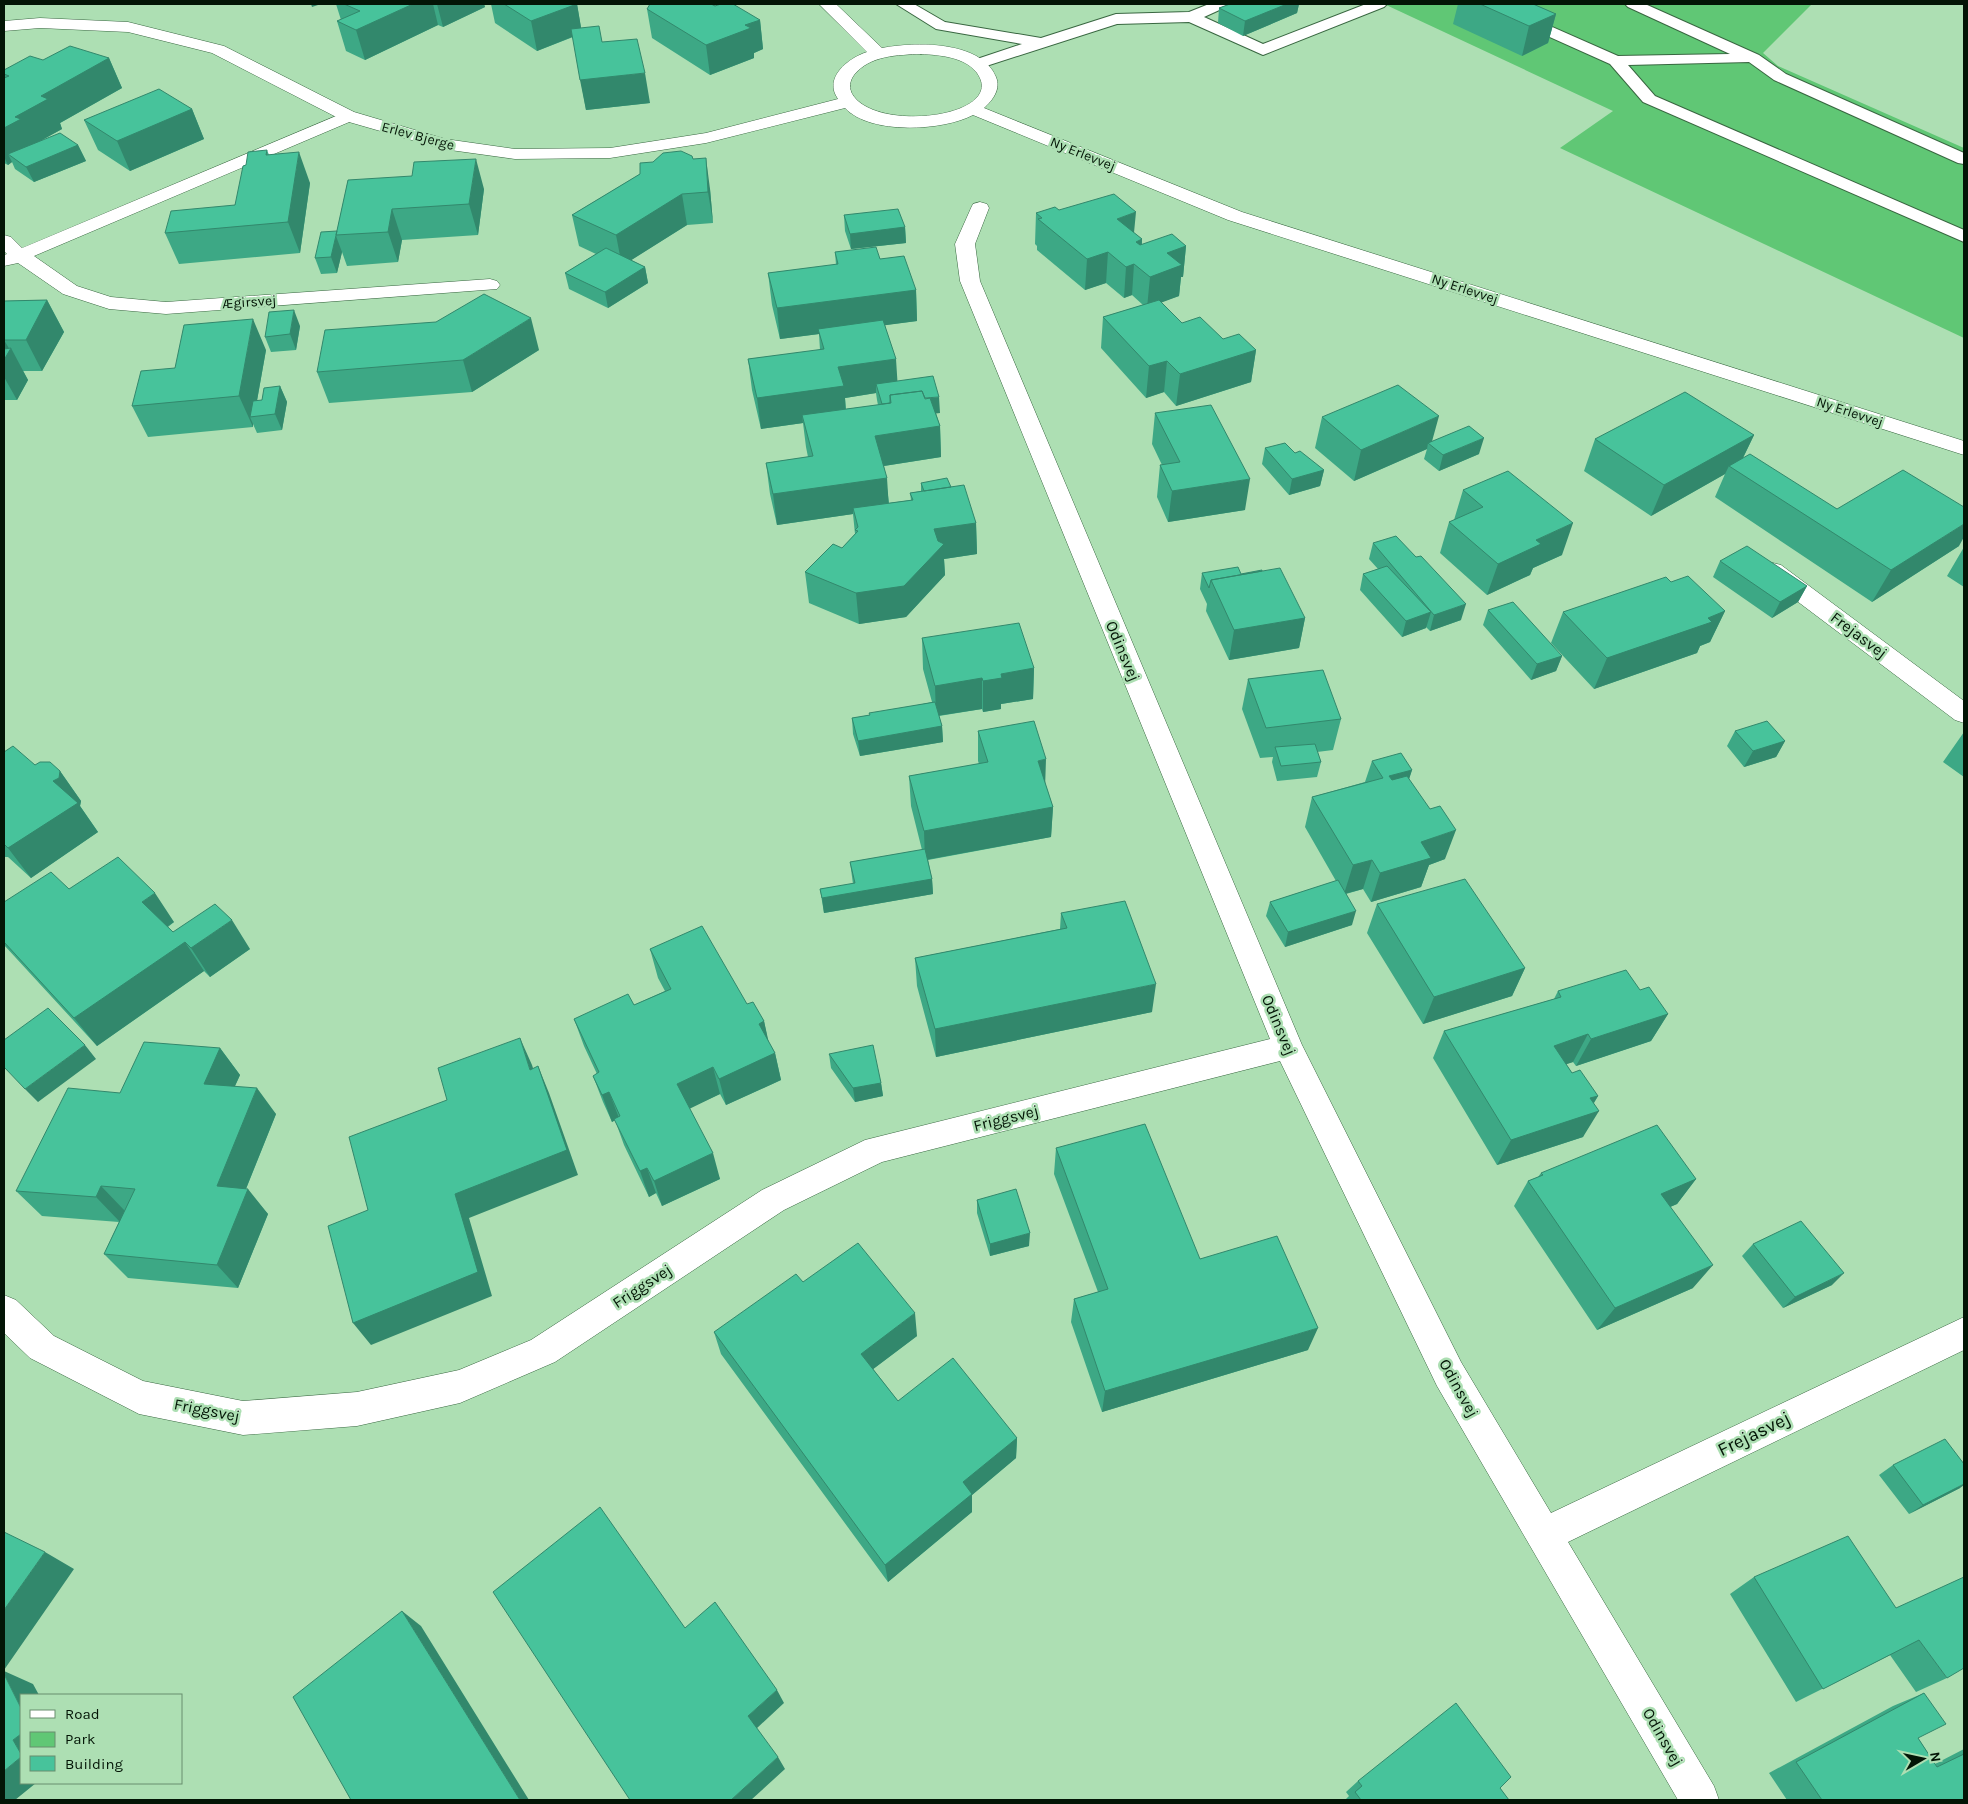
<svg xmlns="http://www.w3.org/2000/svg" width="1968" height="1804" viewBox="0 0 1968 1804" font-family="Karla,sans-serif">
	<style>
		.green { fill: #60c775 }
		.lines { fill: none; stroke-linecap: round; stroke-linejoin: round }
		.service-casing { stroke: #396741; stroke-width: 2 }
		.minor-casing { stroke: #396741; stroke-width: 1 }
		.tertiary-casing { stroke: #396741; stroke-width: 1 }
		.service { fill: #fff; fill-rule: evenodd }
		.minor { fill: #fff; fill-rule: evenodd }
		.tertiary { fill: #fff; fill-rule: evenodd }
		.wall { fill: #3da885; fill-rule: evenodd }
		.shaded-wall { fill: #32886c }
		.building { fill: #47c39b; stroke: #32886c }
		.labels { text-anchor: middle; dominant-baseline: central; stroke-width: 5; stroke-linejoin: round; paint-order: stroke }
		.far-street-label { font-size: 14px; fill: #031506; stroke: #addfb3 }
		.street-label { font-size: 16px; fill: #031506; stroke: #addfb3 }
		.near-street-label { font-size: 19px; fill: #031506; stroke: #addfb3 }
	</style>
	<rect width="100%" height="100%" fill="#addfb3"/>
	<path class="green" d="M1384,4H1812L1763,53L1778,66L1964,148V338L1560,148L1613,111Z"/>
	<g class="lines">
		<defs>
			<path id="service" d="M896,4H914L945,22L1041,38L1116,14L1189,12L1209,4H1228L1226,7L1204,17L1263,44L1366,4H1387L1384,7L1263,55L1189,22L1117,24L977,69L969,64L971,61L1022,44L936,29Z
				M1480,4H1500L1618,56L1730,54L1628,7L1625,4H1645L1759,55L1786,74L1964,153V164L1958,163L1774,80L1749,62L1628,65L1655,96L1964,230V242L1643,102L1610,64L1483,7Z"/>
			<path id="minor" d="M348,111L354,112L357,116L354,120L34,256L77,286L111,297L166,302L490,279L497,281L500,285L497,289L166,314L109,309L63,294L18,263L4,266V255L7,254L4,251V235L11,237L22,248Z
				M980,202L987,204L989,208L975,244L980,281L1302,1045L1461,1362L1551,1513L1964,1317V1350L1568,1542L1714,1786L1719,1800H1678L1437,1386L1280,1061L882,1162L784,1210L555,1362L460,1403L357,1426L243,1435L139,1414L30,1358L4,1333V1295L16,1300L54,1336L143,1381L243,1401L357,1392L459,1370L531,1340L762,1190L865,1140L1270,1039L960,281L955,244L971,208L973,204Z
				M1773,563L1781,565L1964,701V723L1955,720L1765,577L1761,571L1765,565Z"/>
			<path id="tertiary" d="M819,4H836L882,48C914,42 981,40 996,77C1001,89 993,100 984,108L1242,212L1964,441V455L1228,220L973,115C943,131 870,135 845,108L706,143L610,158L515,159L443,149L342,120L212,53L128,32L40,28L4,31V21L40,18L128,22L224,46L354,112L445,139L515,149L610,148L706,133L838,99C823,78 848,58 867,52ZM921,54C940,55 965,57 977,73C1007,115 887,132 856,99C849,92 848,83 854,75C870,55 898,55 921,54Z"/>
		</defs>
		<use href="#service" class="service-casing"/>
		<use href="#minor" class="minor-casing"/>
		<use href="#tertiary" class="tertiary-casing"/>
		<use href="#service" class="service"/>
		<use href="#minor" class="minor"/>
		<use href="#tertiary" class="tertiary"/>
	</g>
	<path class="wall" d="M336,4H484L485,7L443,27L438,25L365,60L346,51L337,21L341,20Z
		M491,4H577L581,28L602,42L650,103L586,110L573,37L537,51L495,23Z
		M1230,4H1299L1297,13L1243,36L1218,23L1219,8Z
		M1458,4H1533L1556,14L1548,43L1522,56L1453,24Z
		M714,5L760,20L763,49L754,53V58L710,75L652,38L647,9Z
		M109,58L122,88L60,123L62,129L42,140L78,145L86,161L34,182L15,169L12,162L8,165L4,163V70L43,60Z
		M192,109L204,139L130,171L98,150L84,120Z
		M267,150L269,155L310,183L300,253L179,264L165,233L235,205L246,165Z
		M693,159L710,189L713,223L687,225L631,260L645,267L648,283L608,308L569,289L565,273L596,254L579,246L572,215L640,174Z
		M348,180L484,189L478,235L402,240L398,262L347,266L342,252L337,273L321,274L315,258L337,231Z
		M1059,210L1134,233L1142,239V245L1186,246L1183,277H1181L1179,296L1161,302L1182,323L1223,339L1256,350L1251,382L1176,406L1164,392L1146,398L1101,348L1103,317L1143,305L1132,295L1124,298L1106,283L1085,290L1037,250V246L1035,244L1036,213Z
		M844,215L905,227L906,243L851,249L845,231Z
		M835,252L880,259L916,290L917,321L885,325L897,381L940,413H936L940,426L941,457L884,466L889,503L911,500L910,493L921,491V483L951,487L976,523L977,554L944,559L945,575L906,617L859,624L809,603L805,572L842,548L855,534L853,514L777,525L770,494L766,463L808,457L806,447L803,423L761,429L752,390L748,359L820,350L819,334L780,339L772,305L768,273L836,265ZM876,393L877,400L878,405L846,409L845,398Z
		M47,300L64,332L42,371H23L28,380L17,400H5L4,401V301Z
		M300,326L296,350L271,352L265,337Z
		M266,350L257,401L262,400L280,386L287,402L282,430L257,433L253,424V427L148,437L132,406L175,368Z
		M539,350L472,392L329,403L317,372Z
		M1155,413L1245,510L1168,522L1157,497L1160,465H1162L1152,444Z
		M1322,417L1432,441L1479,454L1439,471L1424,459L1427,449L1354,481L1315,448Z
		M1754,435L1743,458L1837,509L1959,546L1872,602L1715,497L1725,474L1651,516L1584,471L1595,439Z
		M1265,448L1324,470L1320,486L1289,495L1262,464Z
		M1463,490L1562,555L1533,568L1530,575L1487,595L1440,553L1449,522L1454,520Z
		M1373,543L1461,620L1430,631L1426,627V628L1402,637L1360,590L1363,574L1378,569L1369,559Z
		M1964,547V587L1947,576Z
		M1720,561L1807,586L1798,602L1772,618L1713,577Z
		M1202,573L1241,574L1305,618L1299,648L1229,660L1206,611L1207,604L1200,589Z
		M1671,582L1725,611L1710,642L1700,646L1697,653L1594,689L1551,643L1563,612Z
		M1488,610L1562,656L1556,671L1531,680L1483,625Z
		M922,638L1034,668L1033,699L1001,704V709L983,712L982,709L939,716L942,726L943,742L860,756L853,734L852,718L870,715L932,702L923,669Z
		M1248,679L1341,719L1333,750L1317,752L1321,762L1317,777L1277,781L1272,762L1273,757L1260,758L1242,709Z
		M978,731L1045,783L1053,807L1051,837L928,860L932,879L933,894L824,913L820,889L853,884L850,862L922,850L911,806L909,776L979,764L978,761Z
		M1735,731L1785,741L1776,757L1744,767L1727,746Z
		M1964,732V777L1943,762Z
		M4,752L35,765L60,771L81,801L80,806L98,832L31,878L8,857H4Z
		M1372,761L1412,770L1409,779L1445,859L1429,865L1421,887L1371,902L1363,889L1346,894L1352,925L1285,947L1266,916L1270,902L1336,881L1305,827L1312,797L1365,782Z
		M69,889L174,922L168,927L173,932L250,949L210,977L204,971L97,1046L4,945V902Z
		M1377,904L1525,968L1512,996L1423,1024L1367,933Z
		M1061,913L1152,1012L936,1057L917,986L915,958L1060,929Z
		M650,949L747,1004L764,1021L768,1041L775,1053L781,1080L726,1105L720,1094L689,1108L720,1179L662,1206L656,1193L649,1197L624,1145L615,1120L612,1122L603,1102L593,1076L597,1074L584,1046L574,1019L634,1005L665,991L658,978Z
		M1640,990L1668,1014L1651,1041L1576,1066L1573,1062L1566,1064L1572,1073L1598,1096L1594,1103L1583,1137L1497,1165L1433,1058L1444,1031L1554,999L1558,991Z
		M220,1048L240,1075L235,1086L276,1114L246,1189L268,1214L238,1288L128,1278L104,1254L119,1222L42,1216L16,1191L120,1093Z
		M829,1054L881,1083L883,1096L855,1102L831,1068Z
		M1056,1148L1308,1350L1102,1412L1071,1322L1074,1299L1098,1292L1054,1174Z
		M1541,1173L1696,1179L1677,1204L1670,1207L1693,1288L1597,1330L1514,1206L1528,1181L1538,1177Z
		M977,1200L1029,1246L990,1256L977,1213Z
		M1753,1244L1832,1285L1783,1308L1742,1256Z
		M803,1282L917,1336L873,1369L898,1401L1017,1438L1016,1458L972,1495V1512L888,1582L721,1354L714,1332Z
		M1893,1465L1960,1488L1909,1514L1879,1475Z
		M1754,1577L1896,1608L1947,1678L1916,1692L1890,1655L1796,1702L1730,1594Z
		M1924,1693L1918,1738L1935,1764L1964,1749V1800H1787L1769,1773L1893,1706Z
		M1358,1781L1500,1788L1509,1800H1345L1349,1796L1346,1792Z"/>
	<path class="shaded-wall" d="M311,4H321L312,7Z
		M413,4H433L438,25L365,60L356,30Z
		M437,4H484L485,7L443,27Z
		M577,4L582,33L537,51L531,21Z
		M1287,4H1299L1297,13L1243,36L1245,21Z
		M1556,14L1548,43L1522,56L1529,26Z
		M760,20L763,49L754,53V58L710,75L706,45L745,25Z
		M109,58L122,88L60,123L62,129L33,145L8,154L12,162L8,165L4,157V128L15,117L41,96Z
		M645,73L650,103L586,110L580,80Z
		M192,109L204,139L130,171L117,141Z
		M78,145L86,161L34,182L26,167Z
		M299,152L310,183L300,253L288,222Z
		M706,158L710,189L713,223L708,192Z
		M476,159L484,189L478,235L469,204Z
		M682,194L687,225L622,266L616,235Z
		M392,209L402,240L398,262L388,232Z
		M1136,212L1133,243L1117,219Z
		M905,227L906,243L851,249L850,234Z
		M336,236L342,252L337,273L331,257Z
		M1142,239L1140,269L1134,264L1132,295L1124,298L1126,267L1136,242Z
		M1186,246L1183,277H1181L1179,296L1147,308L1150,277L1167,253Z
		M1108,252L1106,283L1085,290L1087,259Z
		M645,267L648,283L608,308L605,292Z
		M916,290L917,321L819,334L818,329L819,334L780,339L777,308Z
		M47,300L64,332L42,371L26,340Z
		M294,310L300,326L296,350L290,334Z
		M531,318L539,350L472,392L463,360Z
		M253,319L266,350L254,417H250L253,424V427L239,396Z
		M4,340L10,350L11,348L28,380L17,400L4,377Z
		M1256,350L1251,382L1176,406L1180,374Z
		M896,359L898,390L876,384V393L845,398L846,417L802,415L803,423L761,429L757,398L838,367Z
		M1167,361L1164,392L1146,398L1149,366Z
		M280,386L287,402L282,430L275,414Z
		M939,397L940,413L892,419L891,403Z
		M1439,416L1431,445L1428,443L1427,449L1354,481L1361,450Z
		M940,426L941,457L877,467L875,436Z
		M1754,435L1739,466H1729L1725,474L1651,516L1664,485Z
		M1484,438L1479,454L1439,471L1443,455Z
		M1324,470L1320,486L1289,495L1292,479Z
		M887,478L889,509L853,508V514L777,525L773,494Z
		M1250,479L1245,510L1168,522L1172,491Z
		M976,523L977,554L944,559L945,575L906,617L859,624L856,593L934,529Z
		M1573,523L1562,555L1533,568L1530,575L1487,595L1498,564L1536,540Z
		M1964,524V537L1959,546L1872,602L1891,570Z
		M1807,586L1798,602L1772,618L1780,602Z
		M1466,604L1461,620L1430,631L1434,615Z
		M1725,611L1710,642L1700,646L1697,653L1594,689L1607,658L1708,618Z
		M1431,612L1426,628L1402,637L1406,621Z
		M1305,618L1299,648L1229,660L1234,630Z
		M1562,656L1556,671L1531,680L1537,664Z
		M1034,668L1033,699L1001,704V709L983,712V681L1001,674Z
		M982,678V709L936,716L935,686Z
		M942,726L943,742L860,756L858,741Z
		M1785,741L1776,757L1744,767L1753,751Z
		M1046,759L1045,789L1038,761Z
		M1412,770L1402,800L1389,776Z
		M60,771L81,801L80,806L98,832L31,878L8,848Z
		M1053,807L1051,837L925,860L924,831Z
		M1456,830L1445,859L1429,865L1421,887L1371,902L1380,873L1421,842Z
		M1372,860L1363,889L1344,894L1353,865Z
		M932,879L933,894L824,913L822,898Z
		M155,893L174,922L162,930L142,902Z
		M1356,911L1352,925L1285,947L1288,932Z
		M232,920L250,949L210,977L191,948Z
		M185,942L204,971L97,1046L74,1018Z
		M1525,968L1512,996L1423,1024L1434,997Z
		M1156,984L1152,1012L936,1057L935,1029Z
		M1668,1014L1651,1041L1576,1066L1591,1039Z
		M764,1021L770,1048L759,1024Z
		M1588,1034L1573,1062L1540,1073L1554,1046Z
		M520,1038L532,1065L542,1096L530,1070Z
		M85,1045L96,1059L38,1102L25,1089Z
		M220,1048L240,1075L224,1110L204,1084Z
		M775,1053L781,1080L726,1105L719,1079Z
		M538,1066L549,1093L578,1175L469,1218L492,1296L371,1345L353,1323L455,1194Z
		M713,1067L720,1094L685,1111L677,1084Z
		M881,1083L883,1096L855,1102L853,1088Z
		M257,1088L276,1114L237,1211L217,1186Z
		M609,1092L619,1118L612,1122L602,1095Z
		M1598,1096L1586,1115L1599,1111L1583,1137L1497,1165L1511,1140L1590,1098Z
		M713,1153L720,1179L662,1206L654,1181Z
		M647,1168L656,1193L649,1197L640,1171Z
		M1696,1179L1677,1204L1642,1219L1661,1194Z
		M101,1186L125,1211L120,1222L96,1197Z
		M248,1189L268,1214L238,1288L217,1265Z
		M1030,1233L1029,1246L990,1256V1244Z
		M1713,1265L1693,1288L1597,1330L1615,1308Z
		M1844,1273L1832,1285L1783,1308L1795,1297Z
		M915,1313L917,1336L864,1376L861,1354Z
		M1318,1328L1308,1350L1102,1412L1105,1391Z
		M1017,1438L1016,1458L972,1495V1512L888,1582L885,1565L963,1482Z
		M1964,1484V1485L1960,1488L1909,1514L1923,1505Z
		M45,1552L74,1569L4,1670V1610Z
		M402,1611L421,1626L529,1800H520Z
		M4,1671L33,1684L39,1695H21V1708L4,1674Z
		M777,1690L784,1703L756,1729L748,1716Z
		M21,1734V1754L13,1740Z
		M21,1757V1783H36L15,1800H4V1771Z
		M778,1757L785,1769L751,1800H731Z"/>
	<path class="building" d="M344,4H413L356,30L337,21L360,11Z
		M504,4H577L531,21Z
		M650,4H711L715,6L721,4H733L760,20L745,25L751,28L706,45L647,9Z
		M1230,4H1287L1245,21L1219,8Z
		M1480,4H1533L1556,14L1529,26Z
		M599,26L602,42L637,39L645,73L580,80L571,29Z
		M70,46L109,58L41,96L48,99L15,117L21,119L4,128V78L9,76L4,74V70L30,56L43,60Z
		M159,89L192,109L117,141L84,120Z
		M60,133L78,145L26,167L8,154Z
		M267,150L266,155L299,152L288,222L165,233L171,211L235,205L243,166L246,165L248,152Z
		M681,151L692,156L693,159L706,158L708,192L682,194L616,235L572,215L640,174V163L653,162L663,153Z
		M476,159L469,204L392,209L388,232L336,235L348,180L412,176L414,162Z
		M1114,194L1136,212L1117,219L1142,239L1136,242L1140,245L1172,234L1186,246L1167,253L1182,265L1150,277L1134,264L1126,267L1108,252L1087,259L1038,219L1042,218L1036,213L1055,207L1059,210Z
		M898,209L905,227L850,234L844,215Z
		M337,231L331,257L315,258L321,232Z
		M876,247L880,259L904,256L916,290L777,308L768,273L838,264L835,252Z
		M606,248L645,267L605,292L565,273Z
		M484,294L531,318L463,360L317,372L325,330L436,322Z
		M47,300L26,340H4V301Z
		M1159,300L1182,323L1200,317L1223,339L1239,334L1256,350L1180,374L1167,361L1149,366L1103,317Z
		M294,310L290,334L265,337L269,312Z
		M253,319L239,396L132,406L141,371L175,368L184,325Z
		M883,320L896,359L838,367L844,386L757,398L748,359L824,349L818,329Z
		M11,348L4,360V349Z
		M933,376L939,397L925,398L922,391L890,395V403L882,404L876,384Z
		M1398,385L1439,416L1361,450L1322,417Z
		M280,386L275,414L250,417L253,401L262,400L264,388Z
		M922,391L925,399L930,398L940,426L875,436L887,478L773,494L766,463L813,456L802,415L891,403L890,395Z
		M1685,392L1754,435L1664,485L1595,439Z
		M1211,405L1250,479L1172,491L1160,465L1180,462L1155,413Z
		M1469,426L1484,438L1443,455L1428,443Z
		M1285,443L1295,453L1300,451L1324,470L1292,479L1265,448Z
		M1750,454L1837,509L1903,470L1964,507V524L1891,570L1729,466Z
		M1508,471L1573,523L1536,540L1541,544L1498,564L1449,522L1483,507L1463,490Z
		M947,478L951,487L924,491L921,483Z
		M964,485L976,523L934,529L938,541L944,544L904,586L856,593L805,572L833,544L842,548L858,531L855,530L858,527L853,508L913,500L910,493Z
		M1396,536L1416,557L1421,556L1466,604L1434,615L1373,543Z
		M1747,546L1807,586L1780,602L1720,561Z
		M1387,566L1431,612L1406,621L1363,574Z
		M1238,567L1241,574L1262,570V571L1211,580L1209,588L1202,573Z
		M1280,568L1305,618L1234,630L1211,580Z
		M1688,576L1725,611L1708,618L1712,622L1607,658L1563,612L1666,577L1671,582Z
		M1513,602L1562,656L1537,664L1488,610Z
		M1019,623L1034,668L1001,674L1002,678L983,681L982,678L935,686L922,638Z
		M1323,670L1341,719L1266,728L1248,679Z
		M935,702L942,726L858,741L852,718L870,715L869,713Z
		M1034,721L1046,759L1038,761L1053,807L924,831L909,776L988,762L978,731Z
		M1767,721L1785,741L1753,751L1735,731Z
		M1315,744L1321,762L1281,766L1275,747Z
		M13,746L35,765L40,762H50L60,771L59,778L53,781L78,803L8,848L4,844V752Z
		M1401,753L1412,770L1389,776L1392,780L1407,776L1430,809L1440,806L1456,830L1421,842L1431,858L1380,873L1372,860L1353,865L1312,797L1383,778L1372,761Z
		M925,849L932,879L822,898L820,889L855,883L850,862Z
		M118,857L155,893L142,902L173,932L215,904L232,920L191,948L185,942L74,1018L4,942V902L51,872L69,889Z
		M1465,879L1525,968L1434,997L1377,904Z
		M1338,880L1356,911L1288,932L1270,902Z
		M1125,901L1156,984L935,1029L915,958L1067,928L1061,913Z
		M702,926L747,1004L753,1002L764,1021L759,1024L775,1053L719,1079L713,1067L677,1084L713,1153L654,1181L647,1168L640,1171L614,1119L620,1116L609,1092L602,1095L593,1076L599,1072L574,1019L628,994L634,1005L671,989L650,949Z
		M1626,970L1640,990L1649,987L1668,1014L1591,1039L1588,1034L1554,1046L1572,1073L1580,1070L1598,1096L1590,1098L1599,1111L1511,1140L1444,1031L1561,997L1558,991Z
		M48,1008L85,1045L25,1089L4,1067V1040Z
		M520,1038L530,1070L538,1066L567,1150L455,1194L478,1272L353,1323L328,1226L368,1210L349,1137L447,1100L438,1068Z
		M144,1042L220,1048L204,1084L257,1088L217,1186L248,1189L217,1265L104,1254L135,1189L101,1186L96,1197L16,1191L68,1088L120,1093Z
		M873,1045L881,1083L853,1088L829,1054Z
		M1145,1124L1200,1259L1277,1236L1318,1328L1105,1391L1074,1299L1108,1289L1056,1148Z
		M1657,1125L1696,1179L1661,1194L1713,1265L1615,1308L1528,1181L1543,1175L1541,1173Z
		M1016,1189L1030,1233L990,1244L977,1200Z
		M1801,1221L1844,1273L1795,1297L1753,1244Z
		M858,1243L915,1313L861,1354L898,1401L953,1358L1017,1438L963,1482L972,1494L885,1565L714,1332L796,1274L803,1282Z
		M1945,1439L1964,1464V1484L1923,1505L1893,1465Z
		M600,1507L685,1628L715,1602L777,1690L748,1716L778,1757L731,1800H630L493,1592Z
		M4,1532L45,1552L4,1610Z
		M1848,1536L1896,1608L1964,1577V1668L1947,1678L1919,1640L1823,1689L1754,1577Z
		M402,1611L520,1800H351L293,1697Z
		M4,1674L21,1708V1734L13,1740L21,1754V1757L4,1771Z
		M1924,1693L1946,1724L1918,1738L1937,1767L1964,1754V1800H1822L1796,1762Z
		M1456,1703L1511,1777L1500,1788L1509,1800H1361L1355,1792L1362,1786L1358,1781Z"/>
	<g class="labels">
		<g class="far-street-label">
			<text transform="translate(418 136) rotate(15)">Erlev Bjerge</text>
			<text transform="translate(1083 154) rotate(22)">Ny Erlevvej</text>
			<text transform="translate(1465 289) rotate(18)">Ny Erlevvej</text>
			<text transform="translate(249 302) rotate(-4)">Ægirsvej</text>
			<text transform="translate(1850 412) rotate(18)">Ny Erlevvej</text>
		</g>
		<g class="street-label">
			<text transform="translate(1859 635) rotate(37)">Frejasvej</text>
			<text transform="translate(1123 651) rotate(67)">Odinsvej</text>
			<text transform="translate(1279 1025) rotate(67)">Odinsvej</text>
			<text transform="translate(1006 1118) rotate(-14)">Friggsvej</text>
			<text transform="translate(642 1286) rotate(-33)">Friggsvej</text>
			<text transform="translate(1459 1388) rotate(61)">Odinsvej</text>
			<text transform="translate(207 1410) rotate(11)">Friggsvej</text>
			<text transform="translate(1663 1737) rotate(60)">Odinsvej</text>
		</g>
		<g class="near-street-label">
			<text transform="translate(1754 1434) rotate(-26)">Frejasvej</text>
		</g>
	</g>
	<rect width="1968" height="1804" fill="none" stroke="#031506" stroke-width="10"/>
	<rect x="20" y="1694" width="162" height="90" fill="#addfb3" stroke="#698e6e"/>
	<rect x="30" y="1710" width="25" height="8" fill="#ffffff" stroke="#698e6e"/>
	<text x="65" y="1719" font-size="15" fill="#031506">Road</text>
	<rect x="30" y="1732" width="25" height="15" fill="#60c775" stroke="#698e6e"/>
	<text x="65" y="1744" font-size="15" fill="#031506">Park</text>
	<rect x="30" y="1756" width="25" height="15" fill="#47c39b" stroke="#698e6e"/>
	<text x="65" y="1769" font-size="15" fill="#031506">Building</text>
	<g transform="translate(1923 1759) rotate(81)" stroke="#addfb3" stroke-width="4" paint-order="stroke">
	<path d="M0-4L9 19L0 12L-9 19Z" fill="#031506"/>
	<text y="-8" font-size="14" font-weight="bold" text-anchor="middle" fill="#031506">N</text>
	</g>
</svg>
